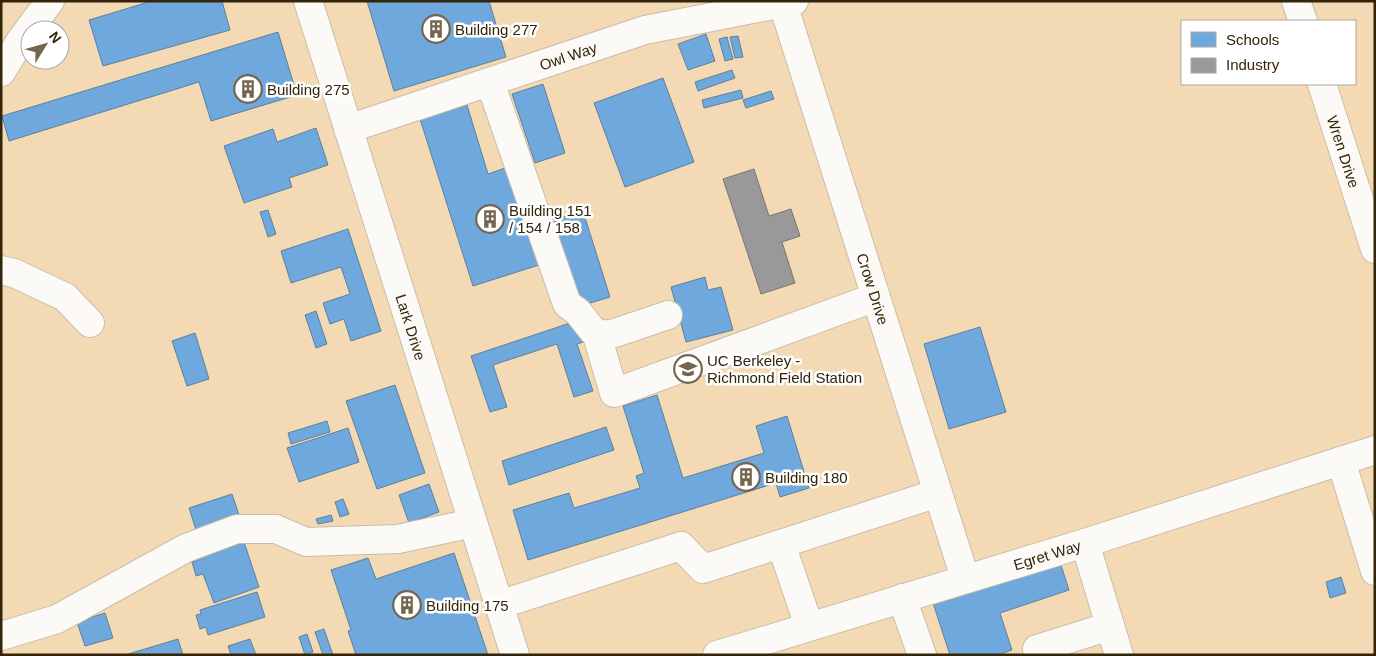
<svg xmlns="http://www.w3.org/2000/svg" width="1376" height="656" viewBox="0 0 1376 656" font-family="Helvetica,sans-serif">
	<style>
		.built { fill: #f4dab4; fill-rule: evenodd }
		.schools { fill: #6fa8dc; stroke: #5d809d }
		.industry { fill: #999; stroke: #7a766e }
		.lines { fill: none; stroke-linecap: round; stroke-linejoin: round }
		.minor-casing { stroke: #cabca8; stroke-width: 30 }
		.minor { stroke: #fcfaf7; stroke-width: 28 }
		.labels { text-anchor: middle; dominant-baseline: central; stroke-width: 5; stroke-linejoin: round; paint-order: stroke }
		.poi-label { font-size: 15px; fill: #33240a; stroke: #fff; text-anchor: start }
		.street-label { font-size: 15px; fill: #33240a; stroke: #fff }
	</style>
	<rect width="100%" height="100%" fill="#eddfcc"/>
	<path class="built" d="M1,1H1375V655H1ZM1182,21H1355V84H1182ZM30,30H60V60H30Z"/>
	<path class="schools" d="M152,1H222L230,30L103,66L89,20Z
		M367,1H489L506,57L394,91Z
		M278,32L297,95L211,121L199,82L9,141L2,116Z
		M706,34L715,61L688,70L678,44Z
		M738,36L743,57L735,58L730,37Z
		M727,37L733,59L725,61L719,39Z
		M732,70L735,78L698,91L695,82Z
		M663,78L694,162L625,187L594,103Z
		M543,84L565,153L535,163L512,94Z
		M741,90L743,98L704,108L702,100Z
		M771,91L774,99L746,108L743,100Z
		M467,105L488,174L511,166L542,264L473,286L420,119Z
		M316,128L328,165L289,178L292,187L244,203L224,146L273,129L277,142Z
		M268,210L276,234L268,237L260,212Z
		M583,211L610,297L580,306L553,220Z
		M348,229L381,331L351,341L344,319L330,324L323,303L350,294L341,267L291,283L281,251Z
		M705,277L708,290L721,287L733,330L686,342L671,287Z
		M316,311L327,344L316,348L305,315Z
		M579,320L586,341L577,344L593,391L574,397L557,344L493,365L507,407L490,412L471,356Z
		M980,327L1006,412L949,429L924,344Z
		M195,333L209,379L187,386L172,341Z
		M395,385L425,473L377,489L346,401Z
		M657,395L683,478L764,453L756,426L787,416L809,488L780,497L776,483L528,560L513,510L569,493L574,508L640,488L636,476L644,473L623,406Z
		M327,421L330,432L291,444L288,433Z
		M606,427L614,450L509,485L502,461Z
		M348,428L359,462L299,482L287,448Z
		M429,484L439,512L409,523L399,495Z
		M232,494L240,518L197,533L189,508Z
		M343,499L349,514L340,517L335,502Z
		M331,515L333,521L318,524L316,519Z
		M244,542L259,587L214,603L203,574L196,576L192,562L199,560L198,558Z
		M454,553L488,655H356L348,631L351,630L331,570L368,558L376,579Z
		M1060,562L1069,590L1000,613L1012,650L998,655H950L933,603Z
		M1341,577L1346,593L1330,598L1326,582Z
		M257,592L265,617L208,635L206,627L200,629L196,615L201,614L200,610Z
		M105,613L113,638L85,646L77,622Z
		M324,629L333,655H323L315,632Z
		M307,634L313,652L305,655L299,637Z
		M178,639L183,655H125Z
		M250,639L256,655H231L228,646Z"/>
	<path class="industry" d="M754,169L769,216L791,209L800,236L782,242L795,283L761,294L723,179Z"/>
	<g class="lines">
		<defs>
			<g id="minor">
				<path id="s1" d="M308,1L515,655"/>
				<path id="s2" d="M782,1L965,578"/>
				<path d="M1296,1L1303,21"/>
				<path d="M1,72L21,40L50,1"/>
				<path d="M490,82L567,304L578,312L593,331L602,335L615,333L668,315"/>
				<path id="s3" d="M1322,84L1375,249"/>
				<path id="s4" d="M348,129L645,30L794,1"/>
				<path d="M1,270L14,273L65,297L90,323"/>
				<path d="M596,332L614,393L876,297"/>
				<path d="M1341,461L1375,571"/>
				<path d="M1085,543L1119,655"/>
				<path d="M781,544L809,626"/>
				<path d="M902,598L922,655"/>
				<path d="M499,605L681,546L703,569L938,493"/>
				<path d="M1,636L57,619L186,548L237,529H276L306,542L398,539L473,523"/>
				<path d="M1037,649L1110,626"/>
				<path id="s5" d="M717,655L1085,543L1375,450"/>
			</g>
		</defs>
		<use href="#minor" class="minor-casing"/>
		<use href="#minor" class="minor"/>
	</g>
	<defs>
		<symbol id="building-ring" viewBox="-11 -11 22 22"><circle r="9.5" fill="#fff" stroke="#74654e" stroke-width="1.5"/><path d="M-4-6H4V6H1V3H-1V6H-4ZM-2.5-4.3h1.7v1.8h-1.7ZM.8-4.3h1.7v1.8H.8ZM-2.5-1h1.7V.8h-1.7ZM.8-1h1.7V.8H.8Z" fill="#74654e"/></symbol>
		<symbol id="university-ring" viewBox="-11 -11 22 22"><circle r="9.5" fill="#fff" stroke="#74654e" stroke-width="1.5"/><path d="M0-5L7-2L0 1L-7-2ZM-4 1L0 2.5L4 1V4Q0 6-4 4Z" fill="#74654e"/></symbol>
	</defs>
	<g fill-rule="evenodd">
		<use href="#building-ring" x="420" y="13" width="32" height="32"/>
		<use href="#building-ring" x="232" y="73" width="32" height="32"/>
		<use href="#building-ring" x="474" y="203" width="32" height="32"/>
		<use href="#university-ring" x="672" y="353" width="32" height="32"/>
		<use href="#building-ring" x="730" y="461" width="32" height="32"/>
		<use href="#building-ring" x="391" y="589" width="32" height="32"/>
	</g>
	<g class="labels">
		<g class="poi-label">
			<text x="455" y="29">Building 277</text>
			<text x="267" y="89">Building 275</text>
			<text x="509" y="210">Building 151<tspan x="509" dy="17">/ 154 / 158</tspan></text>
			<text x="707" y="360">UC Berkeley -<tspan x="707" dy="17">Richmond Field Station</tspan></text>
			<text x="765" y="477">Building 180</text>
			<text x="426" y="605">Building 175</text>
		</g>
		<g class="street-label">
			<text stroke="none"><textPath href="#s4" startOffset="232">Owl Way</textPath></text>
			<text stroke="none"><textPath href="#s3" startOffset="71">Wren Drive</textPath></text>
			<text stroke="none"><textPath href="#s2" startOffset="302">Crow Drive</textPath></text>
			<text stroke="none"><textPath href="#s1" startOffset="342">Lark Drive</textPath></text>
			<text stroke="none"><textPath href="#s5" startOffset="345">Egret Way</textPath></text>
		</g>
	</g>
	<rect width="1376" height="656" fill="none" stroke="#33240a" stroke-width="5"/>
	<rect x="1181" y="20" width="175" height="65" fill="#ffffff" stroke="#ada79d"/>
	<rect x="1191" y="32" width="25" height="15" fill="#6fa8dc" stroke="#ada79d"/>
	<text x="1226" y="45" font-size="15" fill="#33240a">Schools</text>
	<rect x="1191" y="58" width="25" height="15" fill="#999999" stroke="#ada79d"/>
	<text x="1226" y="70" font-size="15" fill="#33240a">Industry</text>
	<g transform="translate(45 45) rotate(53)"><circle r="24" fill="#ffffff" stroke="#ada79d"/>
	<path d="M0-4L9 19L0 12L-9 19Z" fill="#74654e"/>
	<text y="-8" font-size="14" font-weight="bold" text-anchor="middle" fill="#33240a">N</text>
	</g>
</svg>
